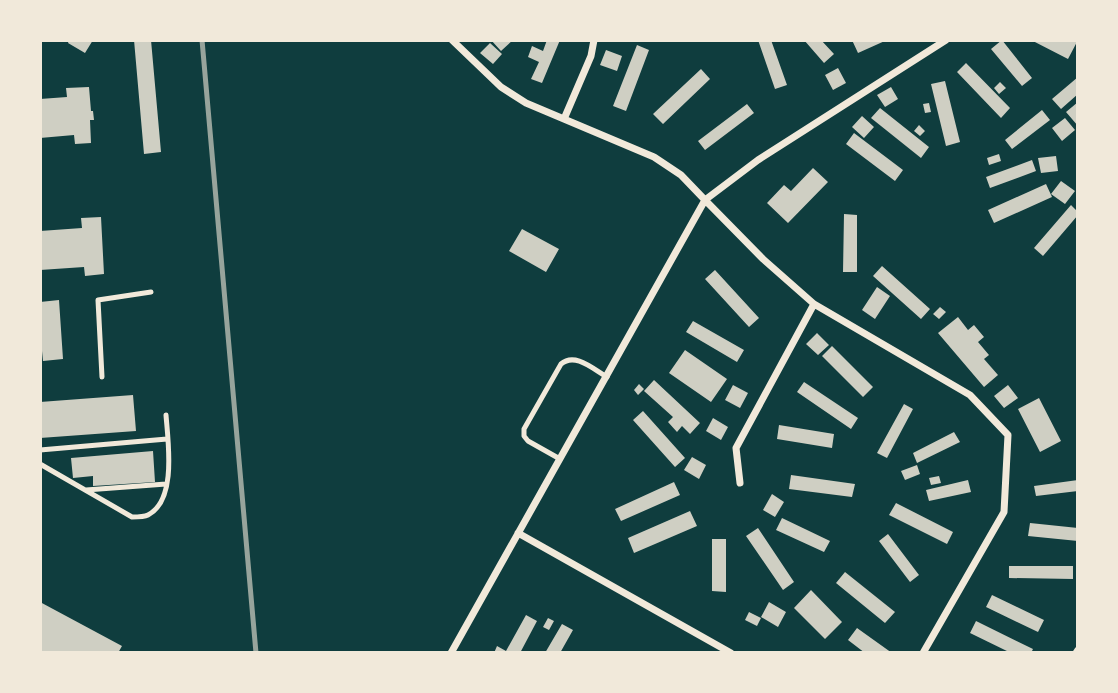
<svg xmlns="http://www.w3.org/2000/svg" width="1118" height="693" viewBox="0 0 1118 693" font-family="Bitter,serif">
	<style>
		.building { fill: #cfcfc3 }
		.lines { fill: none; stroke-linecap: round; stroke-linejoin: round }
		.service { stroke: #f1e9da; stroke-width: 5 }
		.minor { stroke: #f1e9da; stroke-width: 7 }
		.rail { stroke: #97a49c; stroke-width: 5 }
	</style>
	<rect width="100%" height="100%" fill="#0f3d3e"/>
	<path class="building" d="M69,40H93L85,53L68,43Z
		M134,40H151L161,152L144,154Z
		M491,40H513L501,51Z
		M547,40H560L542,83L531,79L539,62L528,57L532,46L543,51Z
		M758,40H771L787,85L775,89Z
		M804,40H821L834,54L824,63Z
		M852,40H887L858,53Z
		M1002,40L1032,78L1022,86L991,49Z
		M1031,40H1078L1068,59Z
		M490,43L502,54L493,64L480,53Z
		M637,45L649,50L626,111L613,106Z
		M606,50L622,56L617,71L600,65Z
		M966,63L1010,108L1001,118L957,72Z
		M838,68L846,83L833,90L825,75Z
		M701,69L710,79L663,124L653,114Z
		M1078,77V94L1061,109L1052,99Z
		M945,81L960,142L946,146L931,84Z
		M1000,82L1006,88L999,94L994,88Z
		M89,87L91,111H93L94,120H90L91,143L75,144L74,135L40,138V99L67,97L66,88Z
		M891,87L898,99L885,107L877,95Z
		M1078,102V126L1066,112Z
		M929,103L931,112L925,113L923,104Z
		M747,104L754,113L705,150L698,141Z
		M880,108L929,147L921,158L871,118Z
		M1042,110L1050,120L1012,149L1005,140Z
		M862,116L874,127L864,138L852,127Z
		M1065,118L1075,130L1062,141L1052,128Z
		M919,125L925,131L920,136L914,131Z
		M854,133L903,170L895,181L846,144Z
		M999,154L1001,161L989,165L987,158Z
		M1056,156L1058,171L1041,173L1038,158Z
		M1032,160L1036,171L990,188L986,177Z
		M813,168L828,182L788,223L767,203L784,185L791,191Z
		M1061,181L1075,191L1065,204L1051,194Z
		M1046,184L1052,197L994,223L988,210Z
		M1071,205L1078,212V215L1043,256L1034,248Z
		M844,214L857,215V272H843Z
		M101,217L104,274L85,276L84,267L40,270V231L82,228L81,218Z
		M522,229L559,249L546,272L509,251Z
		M882,266L930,309L921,319L873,276Z
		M715,270L759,318L749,327L705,279Z
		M877,287L890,296L875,319L862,310Z
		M59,300L63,359L43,361L42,351H40V302Z
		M940,307L946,312L939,319L933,314Z
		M958,317L968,330L974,325L984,337L978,342L989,355L984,359L998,375L984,387L938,333Z
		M693,321L744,350L737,362L686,332Z
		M817,333L829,345L818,355L806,344Z
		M832,346L873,387L863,397L822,356Z
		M685,350L727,379L711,402L669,373Z
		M654,380L700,423L690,434L682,426L677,432L668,422L673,417L644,391Z
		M804,382L858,418L851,429L797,392Z
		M639,384L644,389L638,395L634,390Z
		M733,385L748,393L740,408L725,400Z
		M1008,385L1018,398L1004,408L994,396Z
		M133,395L136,431L40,438V402Z
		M1039,398L1061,441L1040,452L1018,409Z
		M904,404L913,409L887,458L877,453Z
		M643,411L685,458L675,467L633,420Z
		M713,418L728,427L721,440L706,431Z
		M779,425L834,434L832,448L777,439Z
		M954,432L960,442L917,463L913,453Z
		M153,451L155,482L93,486V476L73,478L71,458Z
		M692,457L706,465L699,479L684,470Z
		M917,465L920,474L905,480L901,471Z
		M791,475L855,484L852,497L789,489Z
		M939,476L941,483L931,485L929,478Z
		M968,480L971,492L929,501L926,490Z
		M1078,480V491L1036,496L1034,486Z
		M674,482L680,495L621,521L615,509Z
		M772,494L784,502L775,517L763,510Z
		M896,503L953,532L947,544L889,515Z
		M690,511L697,526L634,553L628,538Z
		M782,518L830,541L824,552L776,530Z
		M1030,523L1078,528V541L1028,536Z
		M758,528L794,582L783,590L746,536Z
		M888,534L919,575L910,582L879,541Z
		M712,539H726V592L712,591Z
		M1009,566H1073V579L1009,578Z
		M845,572L895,612L885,623L836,583Z
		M811,590L842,622L825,639L794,608Z
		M992,595L1044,620L1038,632L986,607Z
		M40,602L122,646L118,653H40Z
		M769,602L786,612L778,627L761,617Z
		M749,612L761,618L757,626L745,620Z
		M526,615L537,621L520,653H494L497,646L506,651Z
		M548,618L554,621L549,630L543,627Z
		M976,621L1033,649L1031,653H1011L970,633Z
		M562,624L573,630L560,653H545Z
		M857,628L892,653H865L848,640Z"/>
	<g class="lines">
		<path class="service" d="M102,377L98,300L151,292
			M40,450L167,439
			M560,459L528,441L524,436V429L561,364C575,352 593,369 607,377
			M40,464L132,517C137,517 144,517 148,515C177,500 168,442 166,415
			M86,490L166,484"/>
		<path class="minor" d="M564,119L591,56L594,40
			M740,483L736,448L814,304
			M518,533L731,653
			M451,653L705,200L681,175L654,157L526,103L501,87L452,40
			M923,653L1004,512L1008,435L970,395L814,304L763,259L705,200L758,160L946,40
			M1076,653L1078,650"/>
		<path class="rail" d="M202,40L256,653"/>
	</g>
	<rect width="1118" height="693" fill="none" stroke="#f1e9da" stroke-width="84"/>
</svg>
